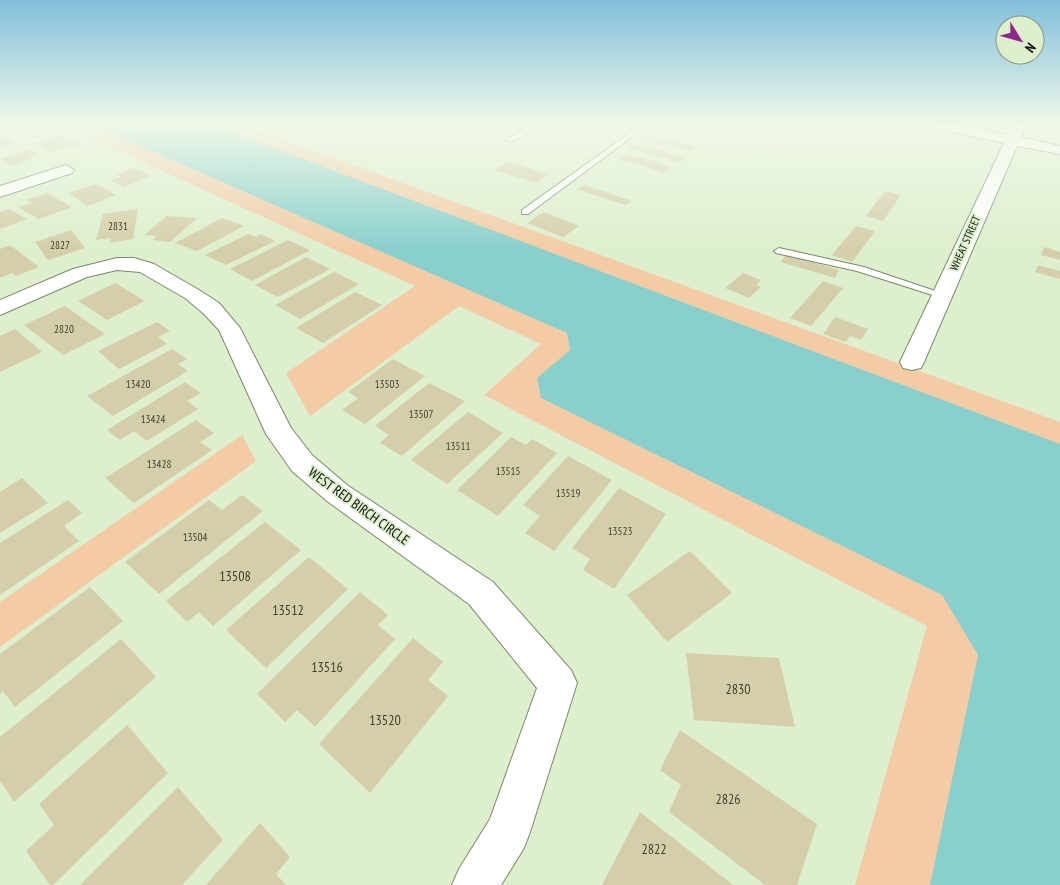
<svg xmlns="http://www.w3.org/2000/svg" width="1060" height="885" viewBox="0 0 1060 885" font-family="'PT Sans Narrow',sans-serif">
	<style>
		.green { fill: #f3cca6 }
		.water { fill: #89d0cd }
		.building { fill: #d5ceaa }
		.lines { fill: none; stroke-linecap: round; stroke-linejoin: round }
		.service-casing { stroke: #79896a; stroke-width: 2 }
		.minor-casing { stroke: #79896a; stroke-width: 2 }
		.service { fill: #fff; fill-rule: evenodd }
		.minor { fill: #fff; fill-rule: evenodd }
		.labels { text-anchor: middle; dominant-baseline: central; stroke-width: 4; stroke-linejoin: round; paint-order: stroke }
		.number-label { font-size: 11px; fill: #3e4130 }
		.far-street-label { font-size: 11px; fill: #0c1207; stroke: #ddefcd }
		.street-label { font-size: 14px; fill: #0c1207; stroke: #ddefcd }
		.near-number-label { font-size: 14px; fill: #3e4130 }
	</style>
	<rect width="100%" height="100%" fill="#ddefcd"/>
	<path class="green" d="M61,125H243L1060,422V885H855L927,626L484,395L541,344L459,306L310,416L286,373L415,286Z
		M242,435L256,461L0,647V602Z"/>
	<path class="water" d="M92,125H212L1060,444V885H930L978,655L942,595L541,398L537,378L570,350L567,333Z"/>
	<path class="building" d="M35,125H39L55,133L33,139L16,130Z
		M492,125H520L501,134L483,129Z
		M1047,125H1060V136L1044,133Z
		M60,134L80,145L48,152L31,143Z
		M645,134L696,147L690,151L639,138Z
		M0,136H2L15,142L0,147Z
		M633,144L685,157L679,162L627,148Z
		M27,149L38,154L28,157L32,159L13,166L0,159Z
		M625,155L664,163L661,165L671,168L665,173L619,159Z
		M508,162L549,174L537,183L494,170Z
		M134,168L151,176L123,187L110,180L121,177L116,174Z
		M96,184L116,195L88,206L68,193Z
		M585,185L632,201L625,205L577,189Z
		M885,191L901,195L883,221L866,216Z
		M47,193L72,207L39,219L18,207L31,203L26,200Z
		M9,209L27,219L0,229V212Z
		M138,209L133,239L110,243L111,238L96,240L103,214Z
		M544,212L579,226L563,237L527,223Z
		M167,216L197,218L170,242L153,240L157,236L144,235Z
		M222,218L244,226L197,251L175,243Z
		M856,226L875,231L852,262L832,255Z
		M71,230L85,248L48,260L35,242Z
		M248,234L256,237L261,234L275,241L226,265L205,255Z
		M288,240L310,250L252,281L230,269Z
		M10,245L39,267L16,276L12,273L0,278V249Z
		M1044,247L1060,252V260L1041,255Z
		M786,254L839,270L835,278L781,262Z
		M306,257L330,269L278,297L255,285Z
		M1038,265L1060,271V279L1035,272Z
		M334,272L359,284L300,319L275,305Z
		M743,273L761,280L756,285L761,287L749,298L725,288Z
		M823,281L843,288L811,326L790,318Z
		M115,283L145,301L107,320L78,301Z
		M355,292L382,305L323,343L296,328Z
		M65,306L105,334L63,355L24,325Z
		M835,317L868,329L861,340L850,336L846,342L823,334Z
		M157,322L170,331L158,337L167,344L119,369L98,351Z
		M15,329L42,352L0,372V336Z
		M172,349L187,359L178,364L188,371L113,416L87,396Z
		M393,359L425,376L365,424L342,410L358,398L348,392Z
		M185,382L201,393L187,401L198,409L147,441L134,431L120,440L107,430Z
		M429,383L465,401L402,456L380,443L389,435L375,426Z
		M468,412L503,433L447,484L411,460Z
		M196,420L214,433L200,442L212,450L134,503L105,478Z
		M511,437L526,445L532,439L557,453L498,516L457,490Z
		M568,456L612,480L554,551L525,533L540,516L523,505Z
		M22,478L48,503L0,533V492Z
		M619,488L666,514L614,589L583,570L590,559L572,548Z
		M242,495L263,511L159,594L125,562L209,500L222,510Z
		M68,500L82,513L64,526L79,541L0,595V543Z
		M265,522L301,550L213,626L199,612L187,622L166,601Z
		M690,551L732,593L667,642L627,595Z
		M309,557L348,589L266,668L226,630Z
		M90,587L123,621L15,707L3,691L0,694V654Z
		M360,592L388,615L378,625L395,639L315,727L297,710L285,722L257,694Z
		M413,638L443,662L428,680L448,696L370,793L319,744Z
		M121,639L156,677L14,802L0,781V737Z
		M686,653L779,658L795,727L694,720Z
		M127,725L168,773L53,885H50L26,851L54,825L39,804Z
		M680,730L817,824L797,885H765L669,812L681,785L660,770Z
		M178,787L223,840L182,885H80Z
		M640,812L733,885H602Z
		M260,823L290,857L276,874L286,885H206Z"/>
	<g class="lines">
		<defs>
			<path id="service" d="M534,125H542L512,142L505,140Z
				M641,125H648L528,214H522V210Z
				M779,248L864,267L947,295L942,298L857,271L776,253L774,251Z"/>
			<path id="minor" d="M932,125H958L1007,135L1012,125H1026L1021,137L1060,146V154L1017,146L924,362L921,368L912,370L903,368L900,362L1004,143L939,129Z
				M66,165L74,170L72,173L0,197V186Z
				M117,258H134L154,264L199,290L219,303L240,328L291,428L312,455L347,485L493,582L571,670L577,683L530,832L524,848L501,885H452L459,869L490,819L537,688L469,604L327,501L292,471L266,434L219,330L203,313L185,298L140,272L117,270L87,277L0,315V300L73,269Z"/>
		</defs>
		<use href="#service" class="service-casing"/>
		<use href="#minor" class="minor-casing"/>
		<use href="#service" class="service"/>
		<use href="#minor" class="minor"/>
	</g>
	<linearGradient id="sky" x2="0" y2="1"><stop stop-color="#82bfdd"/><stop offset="0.5" stop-color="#f0f8e8"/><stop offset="1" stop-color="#f0f8e8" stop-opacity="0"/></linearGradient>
	<rect width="1060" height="249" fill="url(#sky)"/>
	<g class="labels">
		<g class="number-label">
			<text x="118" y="226">2831</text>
			<text x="60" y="245">2827</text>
			<text x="64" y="329">2820</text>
			<text x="138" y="384">13420</text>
			<text x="387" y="384">13503</text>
			<text x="421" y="414">13507</text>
			<text x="153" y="419">13424</text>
			<text x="458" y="446">13511</text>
			<text x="159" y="464">13428</text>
			<text x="508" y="471">13515</text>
			<text x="568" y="493">13519</text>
			<text x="620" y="531">13523</text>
			<text x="195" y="537">13504</text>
		</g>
		<g class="far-street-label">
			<text transform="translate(965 243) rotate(-66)">WHEAT STREET</text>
		</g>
		<g class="street-label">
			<text transform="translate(359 506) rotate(36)">WEST RED BIRCH CIRCLE</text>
		</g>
		<g class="near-number-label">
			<text x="235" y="576">13508</text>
			<text x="288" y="610">13512</text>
			<text x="327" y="667">13516</text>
			<text x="738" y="689">2830</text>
			<text x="385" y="720">13520</text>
			<text x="728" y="799">2826</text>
			<text x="654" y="849">2822</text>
		</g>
	</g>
	<g transform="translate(1020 40) rotate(127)"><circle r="24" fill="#ddefcd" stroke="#89977e"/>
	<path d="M0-4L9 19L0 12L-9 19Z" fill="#922689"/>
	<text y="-8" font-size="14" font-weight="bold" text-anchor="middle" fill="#0c1207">N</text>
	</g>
</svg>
